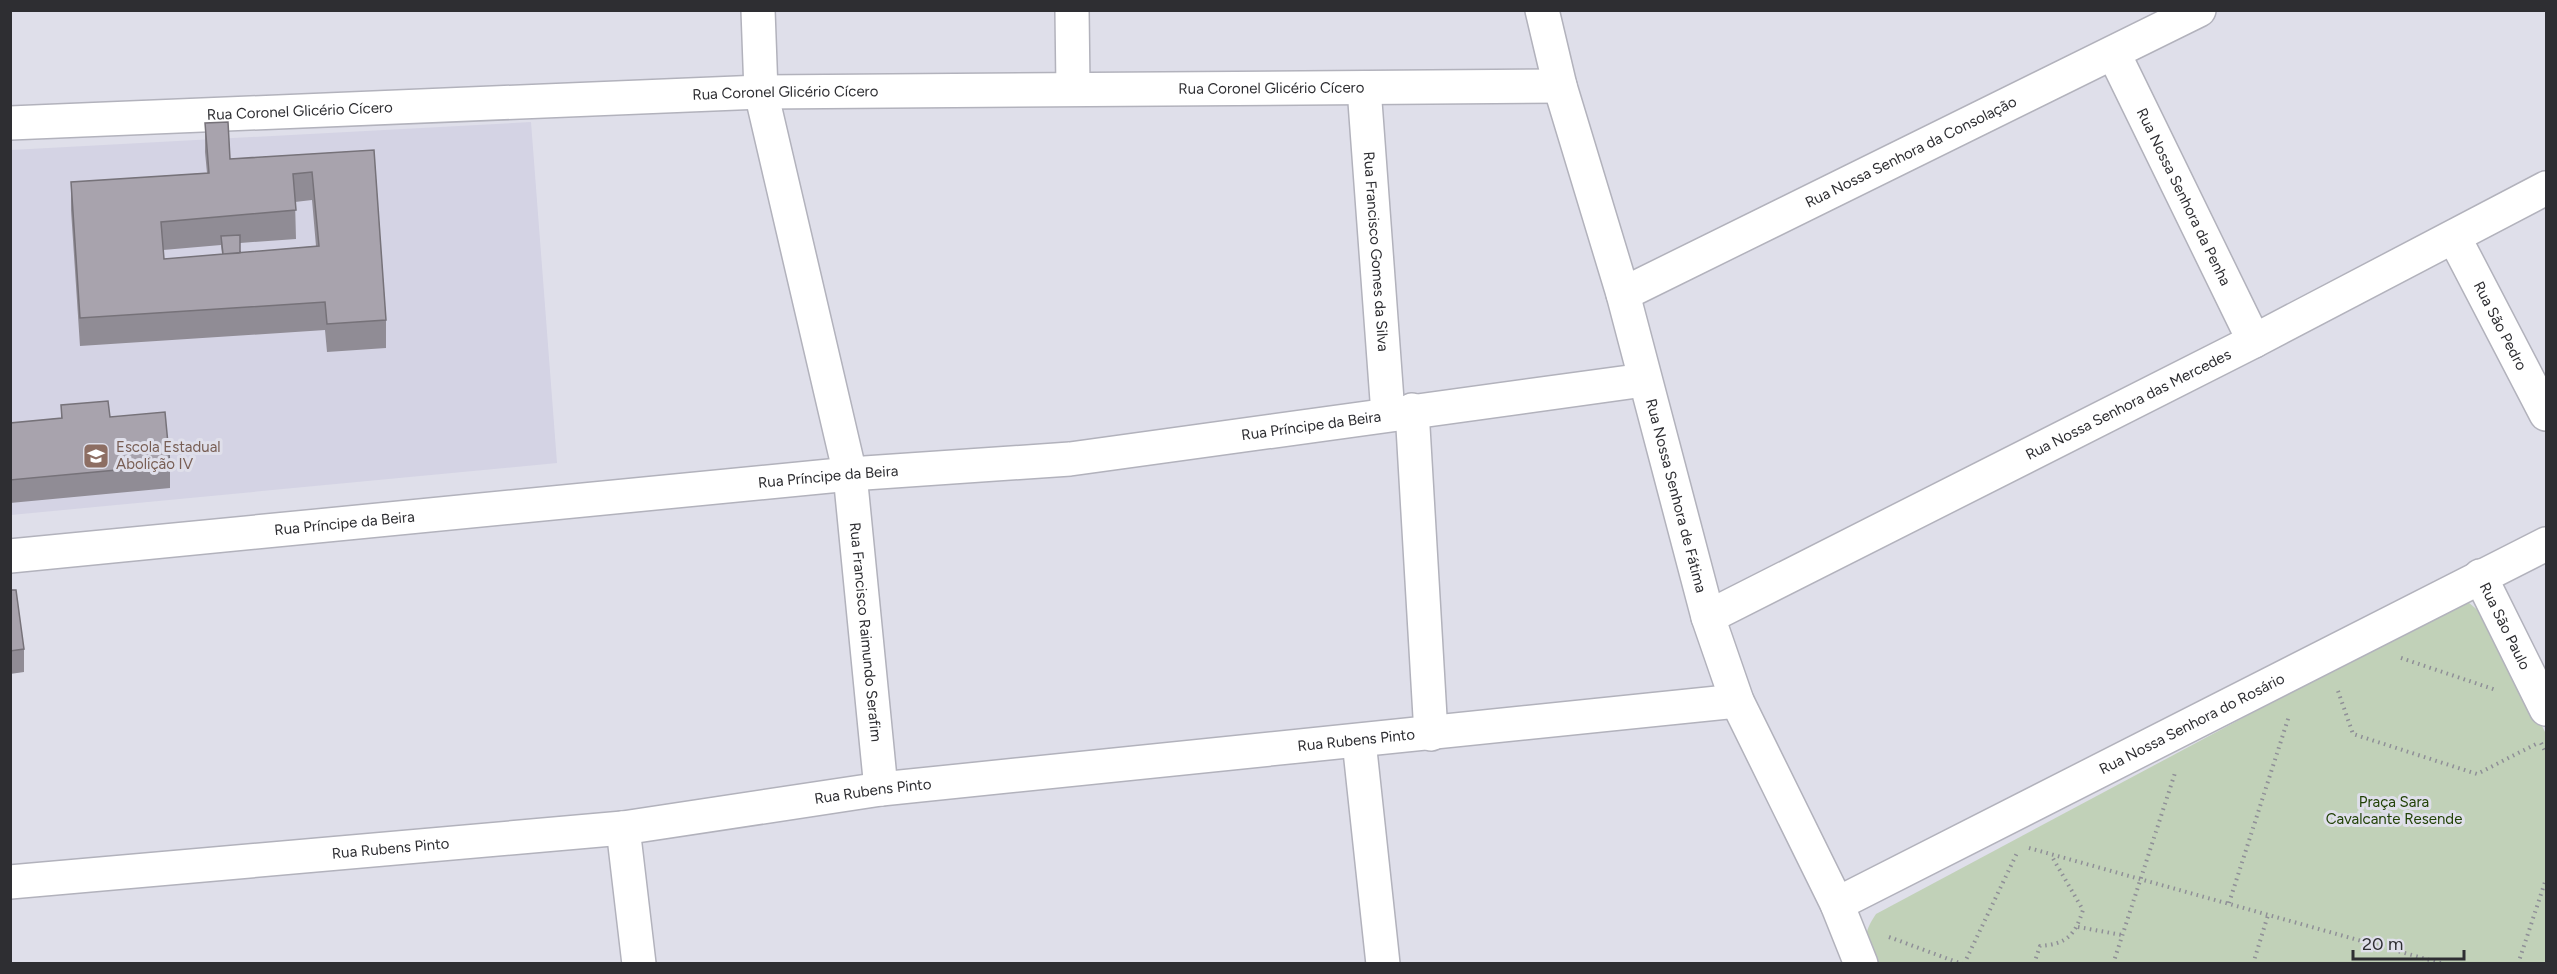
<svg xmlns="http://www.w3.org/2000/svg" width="2557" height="974" viewBox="0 0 2557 974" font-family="Figtree,sans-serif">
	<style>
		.built { fill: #d4d3e4 }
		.green { fill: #c1d1b8 }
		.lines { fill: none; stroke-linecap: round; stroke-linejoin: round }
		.street-casing { stroke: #b2b2bc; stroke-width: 36 }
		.path { stroke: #8f8f97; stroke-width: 4; stroke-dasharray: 1.5 4.5; stroke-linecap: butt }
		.street { stroke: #fff; stroke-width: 33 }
		.wall { fill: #908c95; fill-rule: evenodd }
		.building { fill: #a8a3ad; stroke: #767279; stroke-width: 1.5; fill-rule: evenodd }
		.labels { text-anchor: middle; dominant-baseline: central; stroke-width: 6; stroke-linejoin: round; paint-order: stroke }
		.street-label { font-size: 15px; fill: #2e2e32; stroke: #dfdfea }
		.education-label { font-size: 15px; fill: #785e54; stroke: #dfdfea; text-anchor: start }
		.park-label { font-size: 15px; fill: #214106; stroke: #dfdfea }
	</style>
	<rect width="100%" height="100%" fill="#dfdfea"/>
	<path class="built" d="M531,122L557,463L11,515V150Z"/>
	<path class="green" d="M2468,602L2481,613L2496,634L2546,734V963L1875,964C1864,941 1862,935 1876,914L2456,604Z"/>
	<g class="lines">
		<defs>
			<g id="street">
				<path id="s1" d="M758,10L761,92L850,474L881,789"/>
				<path d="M1072,10L1073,88"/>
				<path id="s2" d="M1542,10L1560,86L1623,294L1708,617L1737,701L1837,904L1861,964"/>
				<path id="s3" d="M2114,54L2254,341"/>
				<path id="s4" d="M1364,88L1388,414"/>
				<path id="s5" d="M10,123L761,92L1560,86"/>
				<path id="s6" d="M2454,237L2546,414"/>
				<path id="s7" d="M1623,294L2199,10"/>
				<path d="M1412,410L1431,734"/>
				<path id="s8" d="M10,556L850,474L1070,459L1644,380"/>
				<path id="s9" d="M2480,576L2546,709"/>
				<path id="s10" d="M1708,617L2254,341L2546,188"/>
				<path d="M1359,741L1383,964"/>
				<path d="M623,828L639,964"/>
				<path id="s11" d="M10,882L623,828L881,789L1737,701"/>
				<path id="s12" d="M1837,904L2546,544"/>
			</g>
		</defs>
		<use href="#street" class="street-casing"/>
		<path class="path" d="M2401,658L2496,690
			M2338,691L2353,734L2477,774L2538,743
			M2541,743L2546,753
			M2029,848L2444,964
			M2229,903L2289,716
			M2078,927L2122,935
			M1889,937L1962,964
			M1964,964L2017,853
			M2034,964L2040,946C2067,944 2075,935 2083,910L2051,855
			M2113,964L2175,773
			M2253,964L2268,915
			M2518,964L2546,879"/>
		<use href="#street" class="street"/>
	</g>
	<path class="wall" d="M205,123L230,159L374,150L386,320V348L327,352L325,330L80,346L71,210V182L207,173L205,152ZM312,200L316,246L240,253V243L296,239L295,202ZM221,245L222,254L164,259L163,250Z
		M61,405L170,465V488L10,503V423L61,418Z
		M10,590L24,649V672L10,674Z"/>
	<path class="building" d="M228,122L230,159L374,150L386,320L327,324L325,302L80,318L71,182L209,173L205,123ZM312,172L319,246L164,259L161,222L296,210L293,174Z
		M240,235V253L223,254L221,236Z
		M108,401L110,417L165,412L170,465L10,480V423L62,418L61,405Z
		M10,590H16L24,649L10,651Z"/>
	<defs>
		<symbol id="school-square" viewBox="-11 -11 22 22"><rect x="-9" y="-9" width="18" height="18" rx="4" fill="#8d6e63" stroke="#dfdfea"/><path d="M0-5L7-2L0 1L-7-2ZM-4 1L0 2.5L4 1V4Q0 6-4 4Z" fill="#fff"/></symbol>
	</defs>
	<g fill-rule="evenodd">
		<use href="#school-square" x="81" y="441" width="30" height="30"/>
	</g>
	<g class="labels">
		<g class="street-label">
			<text stroke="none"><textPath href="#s5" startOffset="1262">Rua Coronel Glicério Cícero</textPath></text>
			<text stroke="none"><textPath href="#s5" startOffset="776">Rua Coronel Glicério Cícero</textPath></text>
			<text stroke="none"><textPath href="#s5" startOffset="290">Rua Coronel Glicério Cícero</textPath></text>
			<text stroke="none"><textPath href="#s7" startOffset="321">Rua Nossa Senhora da Consolação</textPath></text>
			<text stroke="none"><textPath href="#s3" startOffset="159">Rua Nossa Senhora da Penha</textPath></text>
			<text stroke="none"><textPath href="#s4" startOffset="164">Rua Francisco Gomes da Silva</textPath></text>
			<text stroke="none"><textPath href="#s6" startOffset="100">Rua São Pedro</textPath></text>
			<text stroke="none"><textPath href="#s10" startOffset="471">Rua Nossa Senhora das Mercedes</textPath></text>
			<text stroke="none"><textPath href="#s8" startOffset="1308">Rua Príncipe da Beira</textPath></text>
			<text stroke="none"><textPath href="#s8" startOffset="822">Rua Príncipe da Beira</textPath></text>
			<text stroke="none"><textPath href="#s2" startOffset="504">Rua Nossa Senhora de Fátima</textPath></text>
			<text stroke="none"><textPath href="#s8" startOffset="336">Rua Príncipe da Beira</textPath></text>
			<text stroke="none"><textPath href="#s9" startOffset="56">Rua São Paulo</textPath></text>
			<text stroke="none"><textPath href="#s1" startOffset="633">Rua Francisco Raimundo Serafim</textPath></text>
			<text stroke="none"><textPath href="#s12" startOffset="398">Rua Nossa Senhora do Rosário</textPath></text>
			<text stroke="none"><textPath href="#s11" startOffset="1354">Rua Rubens Pinto</textPath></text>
			<text stroke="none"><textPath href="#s11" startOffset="868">Rua Rubens Pinto</textPath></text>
			<text stroke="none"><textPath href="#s11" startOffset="382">Rua Rubens Pinto</textPath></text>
		</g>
		<g class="education-label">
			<text x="116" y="447">Escola Estadual<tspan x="116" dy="17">Abolição IV</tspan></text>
		</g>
		<g class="park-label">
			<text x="2394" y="802">Praça Sara<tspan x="2394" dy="17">Cavalcante Resende</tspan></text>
		</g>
	</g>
	<rect width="2557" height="974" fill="none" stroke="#2e2e32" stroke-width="24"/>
	<path d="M2353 950v9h111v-9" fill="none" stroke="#2e2e32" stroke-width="3"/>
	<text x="2362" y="950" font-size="18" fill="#2e2e32" stroke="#dfdfea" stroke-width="4.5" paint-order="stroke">20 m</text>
</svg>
